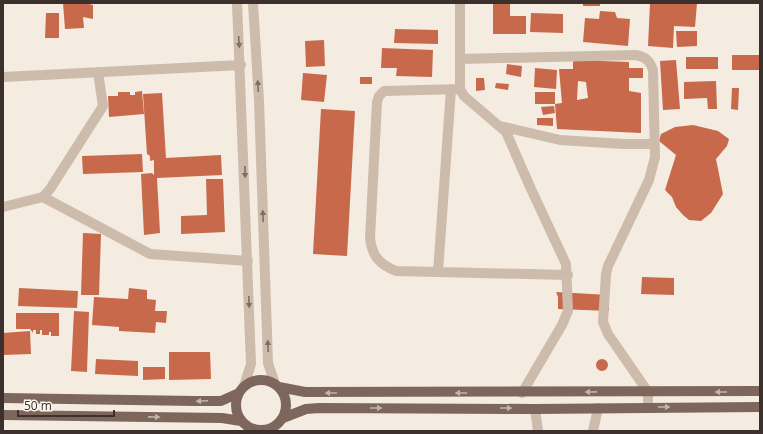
<svg xmlns="http://www.w3.org/2000/svg" width="763" height="434" viewBox="0 0 763 434" font-family="'Open Sans',sans-serif">
	<style>
		.building { fill: #c8694b; fill-rule: evenodd }
		.lines { fill: none; stroke-linecap: round; stroke-linejoin: round }
		.minor { stroke: #cdbbac; stroke-width: 10 }
		.major { stroke: #7d675c; stroke-width: 10 }
		.oneway { fill: #7d6f65 }
		.oneway2 { fill: #c2b5ac }
	</style>
	<rect width="100%" height="100%" fill="#f4ebe1"/>
	<path class="building" d="M63,3H85L93,5V19L83,17L84,28L65,29Z
		M493,3H510V16H526V34H493Z
		M583,3H600V6H583Z
		M650,3H697L695,27L674,26L673,48L648,46Z
		M600,11L615,12L617,18L630,19L628,46L583,42L585,18L599,19Z
		M46,13H59V38H45Z
		M531,13L563,14V33L530,32Z
		M395,29L438,30V44L394,43Z
		M676,31H697V46L677,47Z
		M324,40L325,66L306,67L305,41Z
		M382,48L433,50L432,77L396,76L397,68H381Z
		M732,55H760V70H732Z
		M686,57H718V69H686Z
		M573,60L629,62V68H643V78H629V91L641,93V133L557,129L555,104L562,103L559,69H573ZM578,81L586,82L588,98L577,100Z
		M676,60L680,109L663,110L660,61Z
		M507,64L522,66L521,77L506,74Z
		M535,68L557,70L556,89L534,87Z
		M303,73L327,75L324,102L301,100Z
		M360,77H372V84H360Z
		M476,78H484L485,90L476,91Z
		M716,81L717,109H708L707,98L684,99V82Z
		M496,83L509,84L508,90L495,88Z
		M732,88H739L738,110L731,109Z
		M142,91L144,114L109,117L108,96H118V92H130V95H135V92Z
		M535,92H555V104H535Z
		M162,93L166,158L221,155L222,175L157,178L160,233L144,235L141,174L152,173L154,175V160L150,161V156L147,154L143,94Z
		M554,106L555,113L543,115L541,107Z
		M321,109L355,111L347,256L313,254Z
		M537,118H553V126L537,125Z
		M693,125L718,131L729,139L727,146L716,159L723,194L711,213L701,221L689,220L683,215L676,207L672,197L665,190L676,155L659,141L661,134L675,127Z
		M142,154L143,172L83,174L82,156Z
		M206,179H223L225,232L181,234V216L207,215Z
		M83,233L101,234L99,295H81Z
		M642,277L674,278V295L641,294Z
		M19,288L78,291L77,308L18,306Z
		M129,288L147,290V299L156,300L155,311H167L166,323L156,322L155,333L119,331V327L92,325L94,297L128,299Z
		M556,292L609,295V311L558,309V297Z
		M74,311L89,312L87,372L71,371Z
		M16,313H59V336H51V332H49V335H42V330H40V334H36V330H33V333L30,329H16Z
		M30,331L31,354L3,355V333Z
		M169,352H210L211,379L169,380Z
		M596 365a6 6 0 1 1 12 0a6 6 0 1 1-12 0Z
		M96,359L138,361V376L95,374Z
		M143,367H165V379L143,380Z"/>
	<g class="lines">
		<path class="minor" d="M237,3L251,364L244,386
			M253,3L259,101L268,363L275,384
			M460,3V89L464,96L506,132L531,189L566,264L568,311L562,325L522,393
			M460,59L636,55C646,57 650,61 653,70L655,157L649,180L608,266L606,274L603,322L608,334L648,392V407
			M3,77L241,65
			M460,89L384,91L379,96L377,102L370,238C372,256 379,264 396,271L568,275
			M500,126L560,140L624,144H654
			M43,197L150,254L248,261
			M3,207L43,197L50,189L103,106L98,72
			M438,272L451,89
			M535,409L538,431
			M593,431L598,408"/>
		<path class="major" d="M236 405a25 25 0 1 1 50 0a25 25 0 1 1-50 0Z
			M279,387L305,392L760,391
			M3,398L195,401H221L239,393
			M3,415L222,418L241,421
			M283,418L306,409L319,408L535,409L760,407"/>
	</g>
	<defs><path id="oneway-solid" d="M-6-.8H1V-3.2L6.5 0L1 3.2V.8H-6Z"/></defs>
	<g class="oneway">
		<use href="#oneway-solid" transform="translate(239 42) rotate(86)"/>
		<use href="#oneway-solid" transform="translate(258 86) rotate(-93)"/>
		<use href="#oneway-solid" transform="translate(245 172) rotate(88)"/>
		<use href="#oneway-solid" transform="translate(263 216) rotate(-92)"/>
		<use href="#oneway-solid" transform="translate(249 302) rotate(88)"/>
		<use href="#oneway-solid" transform="translate(268 346) rotate(-92)"/>
	</g>
	<g class="oneway2">
		<use href="#oneway-solid" transform="translate(591 392) rotate(179)"/>
		<use href="#oneway-solid" transform="translate(721 392) rotate(180)"/>
		<use href="#oneway-solid" transform="translate(331 393) rotate(-180)"/>
		<use href="#oneway-solid" transform="translate(461 393) rotate(-180)"/>
		<use href="#oneway-solid" transform="translate(202 401) rotate(178)"/>
		<use href="#oneway-solid" transform="translate(664 407)"/>
		<use href="#oneway-solid" transform="translate(376 408)"/>
		<use href="#oneway-solid" transform="translate(506 408)"/>
		<use href="#oneway-solid" transform="translate(154 417) rotate(1)"/>
	</g>
	<rect width="763" height="434" fill="none" stroke="#3b302b" stroke-width="8"/>
	<path d="M18 410v6h96v-6" fill="none" stroke="#3b302b" stroke-width="2"/>
	<text x="24" y="410" font-size="12" fill="#3b302b" stroke="#fbf5ee" stroke-width="3" paint-order="stroke">50 m</text>
</svg>
